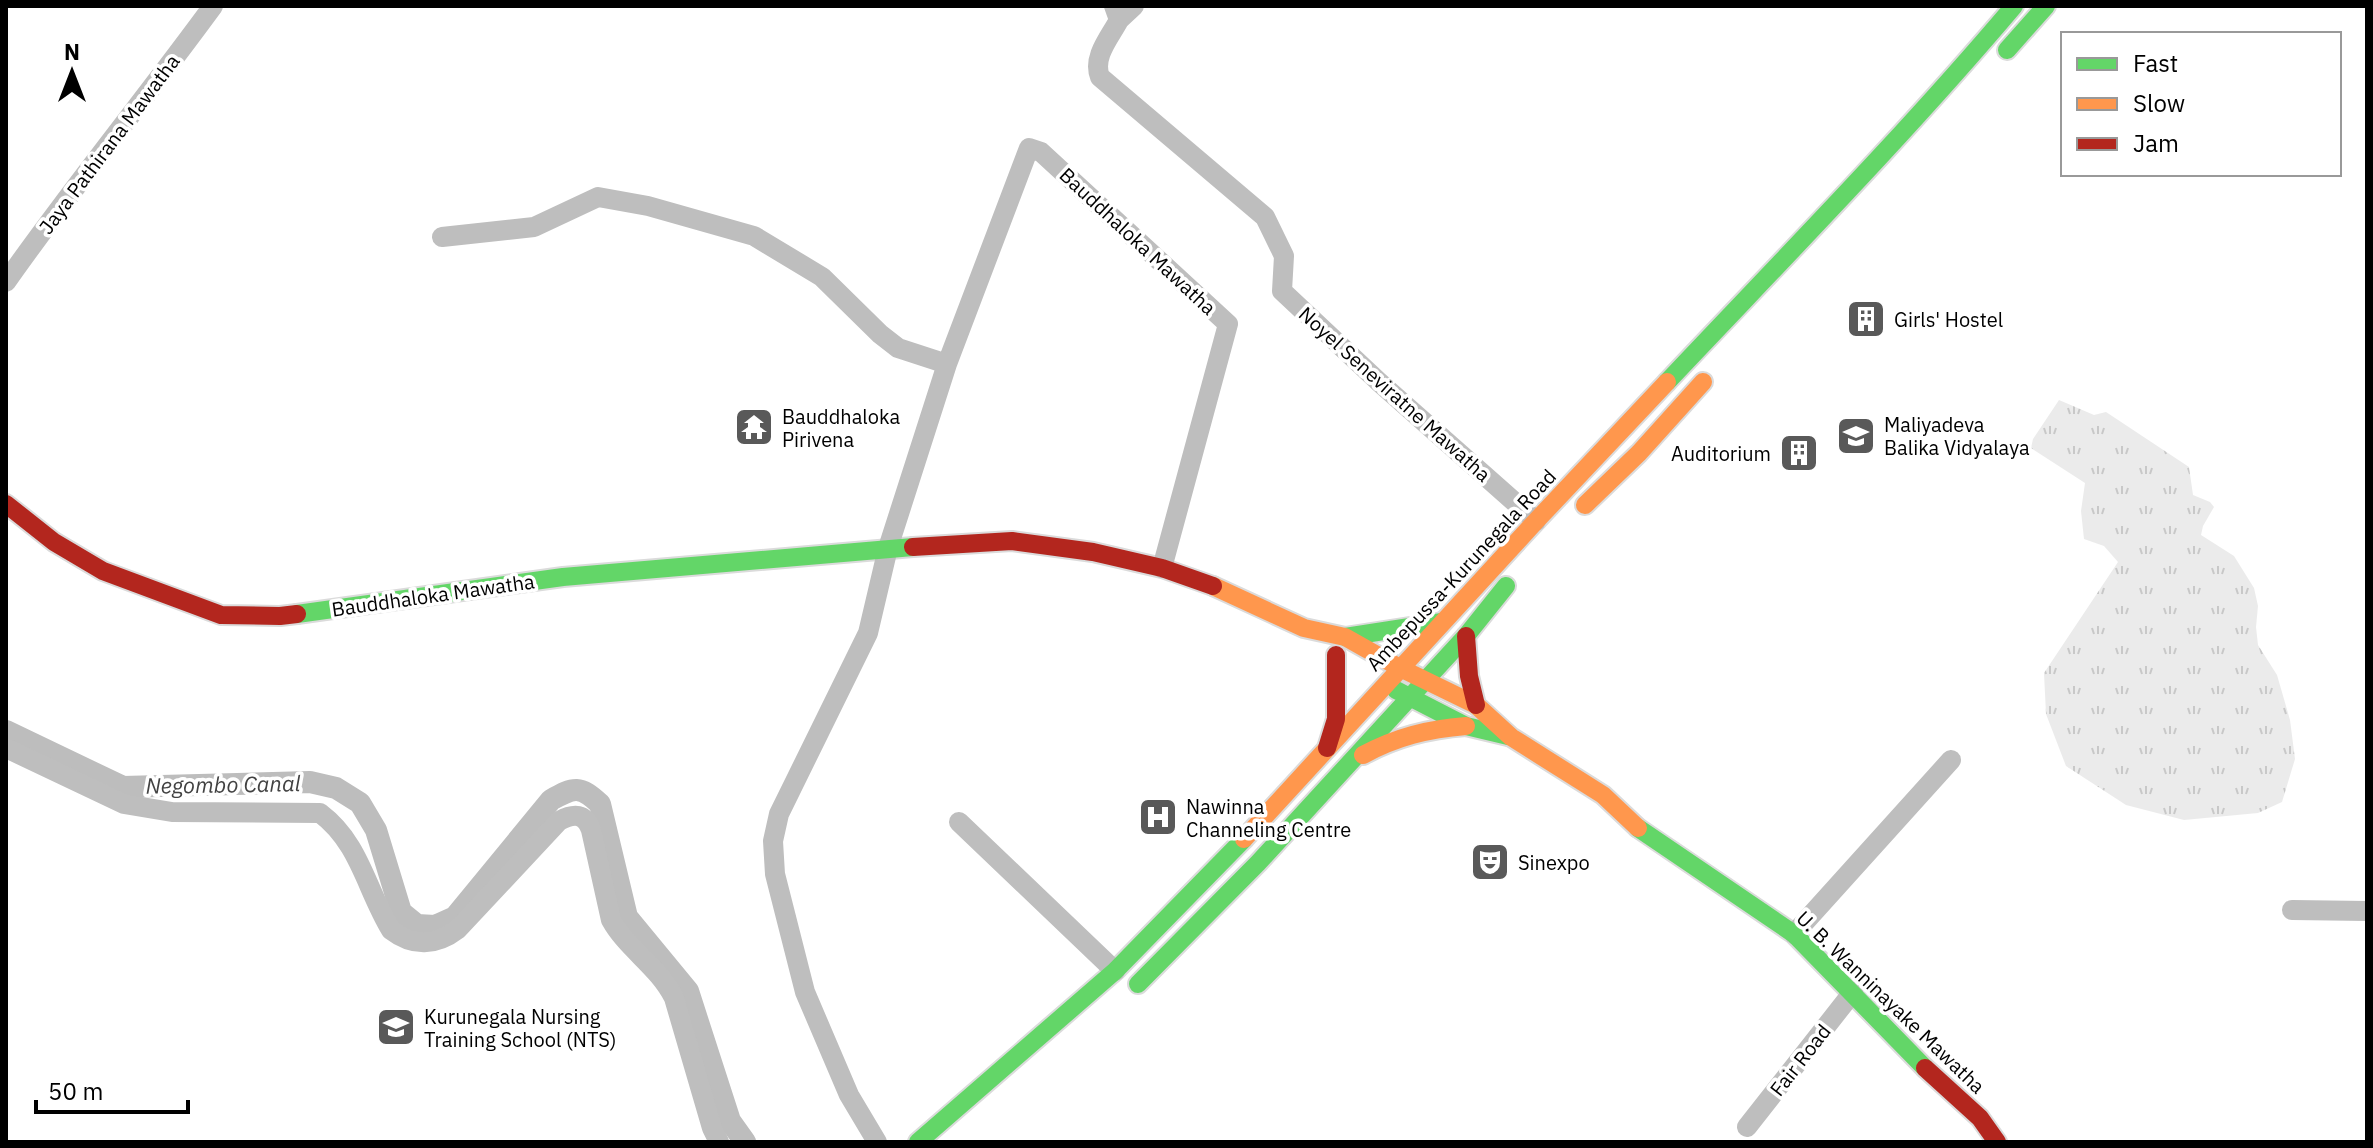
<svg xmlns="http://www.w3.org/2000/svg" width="2373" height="1148" viewBox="0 0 2373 1148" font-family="'IBM Plex Sans',sans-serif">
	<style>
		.park { fill: url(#park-tufts) }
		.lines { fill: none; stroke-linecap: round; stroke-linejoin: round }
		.canal { stroke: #bdbdbd; stroke-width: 22 }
		.fast-casing { stroke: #dbdbdb; stroke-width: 22 }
		.slow-casing { stroke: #dbdbdb; stroke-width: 22 }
		.jam-casing { stroke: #dbdbdb; stroke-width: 22 }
		.street { stroke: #bebebe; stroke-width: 20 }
		.fast { stroke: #63d668; stroke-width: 18 }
		.slow { stroke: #ff974d; stroke-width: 18 }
		.jam { stroke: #b3261e; stroke-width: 18 }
		.labels { text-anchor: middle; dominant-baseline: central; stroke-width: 7; stroke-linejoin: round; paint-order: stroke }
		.street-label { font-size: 20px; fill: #000; stroke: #fff }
		.poi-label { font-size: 20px; fill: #000; stroke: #fff; text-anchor: start }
		.water-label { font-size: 22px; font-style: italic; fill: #424242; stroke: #fff }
	</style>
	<defs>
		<pattern id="park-tufts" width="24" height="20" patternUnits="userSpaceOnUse" patternTransform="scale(2)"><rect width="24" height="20" fill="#ebebeb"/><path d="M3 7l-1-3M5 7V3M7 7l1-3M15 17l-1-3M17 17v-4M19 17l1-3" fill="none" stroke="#c8c8c8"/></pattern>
	</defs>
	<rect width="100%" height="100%" fill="#fff"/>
	<path class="park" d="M2059,400L2094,415L2106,412L2189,467L2193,495L2210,502L2214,507L2203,526L2201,535L2234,556L2254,588L2258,606L2256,627L2258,645L2277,675L2290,720L2295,759L2282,802L2258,813L2184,820L2126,805L2066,766L2046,714L2044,673L2118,562L2104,546L2084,539L2081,511L2085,483L2031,448L2033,439Z"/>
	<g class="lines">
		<path class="canal" d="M6,731L123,787L310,782L336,788L360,803L376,830L401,912L417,925L435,926L455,917L551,800C574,787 580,785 600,804L627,917L688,991L730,1121L745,1142"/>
		<defs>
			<path id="fast" d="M2007,50L2046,6
				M1667,382C1784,258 1904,136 2014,6
				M297,614L563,577L913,547
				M1345,637L1442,622
				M1396,690L1466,726L1508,736
				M1638,828L1794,934L1925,1068
				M1138,984L1258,863L1466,636L1506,586
				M918,1142L1115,971L1244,839"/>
			<path id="slow" d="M1585,505L1639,453L1703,382
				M1213,586L1304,628L1345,637L1400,668L1476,705L1511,737L1603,795L1638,828
				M1363,755C1396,737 1428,729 1466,726
				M1244,839L1536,521L1667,382"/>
			<path id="jam" d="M6,504L54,542L103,571L221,615L280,616L297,614
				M913,547L1012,541L1093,552L1162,568L1213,586
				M1466,636L1469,676L1476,705
				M1327,748L1336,719V655
				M1925,1068L1980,1118L1997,1142"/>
		</defs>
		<use href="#fast" class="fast-casing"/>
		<use href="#slow" class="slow-casing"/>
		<use href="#jam" class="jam-casing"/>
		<path class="street" d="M1114,6L1119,20C1110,37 1092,57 1100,77L1265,217L1284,256L1282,291L1379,382L1536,521
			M1119,20L1134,6
			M442,237L534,227L598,197L648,206L754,236L822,277L880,334L898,348L947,364
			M6,282C72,188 145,99 213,6
			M6,748L124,804L172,812L320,813C360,843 366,889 391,930C413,947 436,946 458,929L559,821C574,813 585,813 591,830L611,920C627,949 659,967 674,998L712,1128L719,1142
			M959,822L1115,971
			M2292,910L2367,911
			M1794,934L1951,760
			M1747,1127L1853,992
			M877,1142L849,1095L805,992L775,874L773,841L779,814L868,633L888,548L947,364L1029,148L1041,152L1228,324L1162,568"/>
		<use href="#fast" class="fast"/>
		<use href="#slow" class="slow"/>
		<use href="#jam" class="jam"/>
	</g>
	<defs>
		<symbol id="building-square" viewBox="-11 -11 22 22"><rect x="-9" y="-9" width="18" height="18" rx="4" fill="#595959" stroke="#fff"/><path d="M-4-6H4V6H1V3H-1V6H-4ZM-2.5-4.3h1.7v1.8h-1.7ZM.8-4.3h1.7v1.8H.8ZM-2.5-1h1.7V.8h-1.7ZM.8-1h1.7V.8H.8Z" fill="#fff"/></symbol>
		<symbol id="temple-square" viewBox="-11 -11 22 22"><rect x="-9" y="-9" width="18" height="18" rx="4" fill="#595959" stroke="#fff"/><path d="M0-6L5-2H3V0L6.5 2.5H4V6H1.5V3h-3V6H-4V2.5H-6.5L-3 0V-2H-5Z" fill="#fff"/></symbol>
		<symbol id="school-square" viewBox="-11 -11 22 22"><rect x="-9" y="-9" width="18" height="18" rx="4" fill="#595959" stroke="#fff"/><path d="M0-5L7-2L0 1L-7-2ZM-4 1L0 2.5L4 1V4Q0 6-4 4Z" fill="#fff"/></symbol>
		<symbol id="hospital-square" viewBox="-11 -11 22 22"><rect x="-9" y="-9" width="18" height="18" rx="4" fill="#595959" stroke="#fff"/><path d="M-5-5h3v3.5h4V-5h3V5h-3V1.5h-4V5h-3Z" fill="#fff"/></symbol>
		<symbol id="theatre-square" viewBox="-11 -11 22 22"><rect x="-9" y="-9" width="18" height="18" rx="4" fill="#595959" stroke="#fff"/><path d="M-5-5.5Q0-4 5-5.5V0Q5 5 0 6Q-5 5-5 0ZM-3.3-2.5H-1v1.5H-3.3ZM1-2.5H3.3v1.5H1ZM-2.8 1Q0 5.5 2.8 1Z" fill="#fff"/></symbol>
		<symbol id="university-square" viewBox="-11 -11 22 22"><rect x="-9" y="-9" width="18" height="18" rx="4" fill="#595959" stroke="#fff"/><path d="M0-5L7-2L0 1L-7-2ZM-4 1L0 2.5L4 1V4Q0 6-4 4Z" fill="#fff"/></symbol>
	</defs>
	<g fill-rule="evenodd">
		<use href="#building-square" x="1844" y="297" width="44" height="44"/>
		<use href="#temple-square" x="732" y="405" width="44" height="44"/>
		<use href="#school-square" x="1834" y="414" width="44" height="44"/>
		<use href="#building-square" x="1777" y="431" width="44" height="44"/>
		<use href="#hospital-square" x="1136" y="795" width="44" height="44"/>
		<use href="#theatre-square" x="1468" y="840" width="44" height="44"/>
		<use href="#university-square" x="374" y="1005" width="44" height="44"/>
	</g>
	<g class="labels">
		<g class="street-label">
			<text transform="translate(109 144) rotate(-53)">Jaya Pathirana Mawatha</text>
			<text transform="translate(1138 241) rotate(43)">Bauddhaloka Mawatha</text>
			<text transform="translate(1395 394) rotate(42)">Noyel Seneviratne Mawatha</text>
			<text transform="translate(1461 570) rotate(-47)">Ambepussa-Kurunegala Road</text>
			<text transform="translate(433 595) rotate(-8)">Bauddhaloka Mawatha</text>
			<text transform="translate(1891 1002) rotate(44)">U. B. Wanninayake Mawatha</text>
			<text transform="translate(1800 1060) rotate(-52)">Fair Road</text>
		</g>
		<g class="poi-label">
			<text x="1894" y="319">Girls' Hostel</text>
			<text x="782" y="416">Bauddhaloka<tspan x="782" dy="23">Pirivena</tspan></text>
			<text x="1884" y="424">Maliyadeva<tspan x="1884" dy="23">Balika Vidyalaya</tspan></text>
			<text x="1771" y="453" text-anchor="end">Auditorium</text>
			<text x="1186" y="806">Nawinna<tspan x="1186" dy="23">Channeling Centre</tspan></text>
			<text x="1518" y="862">Sinexpo</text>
			<text x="424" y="1016">Kurunegala Nursing<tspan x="424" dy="23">Training School (NTS)</tspan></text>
		</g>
		<g class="water-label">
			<text transform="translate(223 784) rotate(-1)">Negombo Canal</text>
		</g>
	</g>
	<rect width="2373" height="1148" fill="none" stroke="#000000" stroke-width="16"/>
	<rect x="2061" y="32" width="280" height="144" fill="#ffffff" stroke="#999999" stroke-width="2"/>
	<rect x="2077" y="58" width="40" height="12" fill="#63d668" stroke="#999999" stroke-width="2"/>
	<text x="2133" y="72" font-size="24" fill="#000000">Fast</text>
	<rect x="2077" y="98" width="40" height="12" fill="#ff974d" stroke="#999999" stroke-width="2"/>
	<text x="2133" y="112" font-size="24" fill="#000000">Slow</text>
	<rect x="2077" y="138" width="40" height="12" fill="#b3261e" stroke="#999999" stroke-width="2"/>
	<text x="2133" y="152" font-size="24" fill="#000000">Jam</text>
	<g transform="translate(72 72)" stroke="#ffffff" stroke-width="6" paint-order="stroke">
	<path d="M0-6L14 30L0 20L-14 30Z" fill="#000000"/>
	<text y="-12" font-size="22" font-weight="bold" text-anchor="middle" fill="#000000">N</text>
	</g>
	<path d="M36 1100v12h152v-12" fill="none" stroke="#000000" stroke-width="4"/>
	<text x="48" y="1100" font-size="24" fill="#000000" stroke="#ffffff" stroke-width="6" paint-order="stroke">50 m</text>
</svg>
